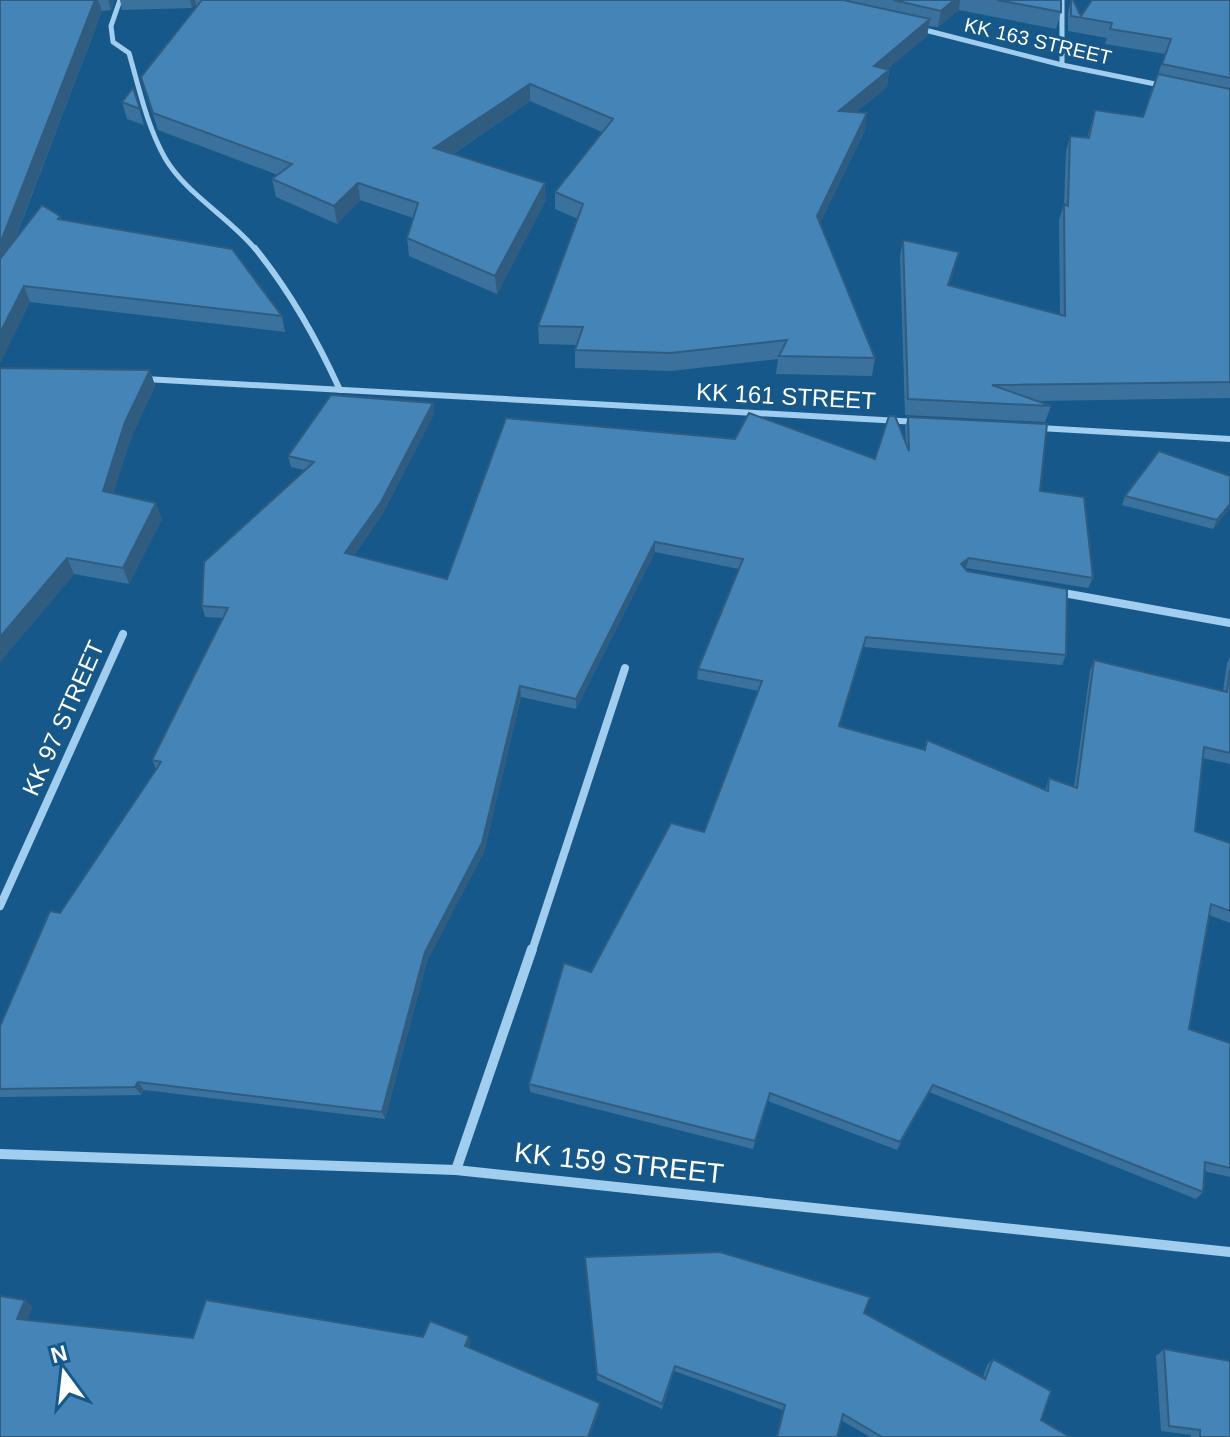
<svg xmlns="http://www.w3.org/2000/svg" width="1230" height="1437" viewBox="0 0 1230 1437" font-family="Arial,sans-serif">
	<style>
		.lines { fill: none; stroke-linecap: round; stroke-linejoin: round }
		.minor-far3 { stroke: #a1cdee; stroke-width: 5 }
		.minor-far2 { stroke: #a1cdee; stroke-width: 6 }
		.minor-far1 { stroke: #a1cdee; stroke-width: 8 }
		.minor { stroke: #a1cdee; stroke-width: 10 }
		.wall { fill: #3a729d }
		.shaded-wall { fill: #305c7f }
		.building { fill: #4484b6; stroke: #305c7f; stroke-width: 2 }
		.labels { text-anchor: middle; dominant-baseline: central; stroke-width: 6; stroke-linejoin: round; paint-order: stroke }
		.far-street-label { font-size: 20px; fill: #fff; stroke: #17588b }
		.street-label { font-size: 24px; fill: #fff; stroke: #17588b }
		.near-street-label { font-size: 28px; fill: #fff; stroke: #17588b }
	</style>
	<rect width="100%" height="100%" fill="#17588b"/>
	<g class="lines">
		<path class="minor-far3" d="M120,0L111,26L113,42L129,53C139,88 147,126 165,158C186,194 230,218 256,250
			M1062,0V65
			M921,29L1062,65L1165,86"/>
		<path class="minor-far2" d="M255,248C291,293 316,338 340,390
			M145,379L918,422
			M1039,428L1230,439"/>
		<path class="minor-far1" d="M1058,592L1230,623
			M0,906L123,634
			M532,951L625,668"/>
		<path class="minor" d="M0,1154L456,1170L1230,1252
			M456,1170L532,949"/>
	</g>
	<path class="wall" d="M0,0H114L111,10L102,11L14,242L60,216L61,219L282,316L285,332L30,302L0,363Z
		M120,0H1061V12L1056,29L959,10L938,27L929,26L927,36L887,69L889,70L887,87L856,112L865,130L820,223L875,358L872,376L776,374L778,359L671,371L575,368V350L577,345L539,344L538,326L578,219L555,209V192L602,132L530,101L453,154L546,200L497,294L409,256L407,238L413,218L360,200L337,224L276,197L272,179L278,175L158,130L141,77L196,7V4L192,8L122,10Z
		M1071,0H1073L1081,16L1230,0V398L1037,401L1051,406L1045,422L905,415L900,256L903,240L959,252L949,285L1060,315L1059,220L1064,204L1066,152L1070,136L1087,138L1095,110L1143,117L1165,54L1105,44L1107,38L1068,31V13Z
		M133,88L144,125L127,119L122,102Z
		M0,368L150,370L155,386L131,438L113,493L162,519L129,584L74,574L0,662Z
		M433,403L434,414L383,513L354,555L447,579L875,459L906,444L905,427L908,417L1040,491L1093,578L1088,588L966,568L965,569L1066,655L1062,665L864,647L839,726L924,749L927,740L1045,790L1049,778L1074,787L1090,671L1094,660L1223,691L1227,663L1230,657V764L1202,758L1195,831L1230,843V923L1209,915L1189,1029L1230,1043V1177L1204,1171L1203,1192L1196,1199L929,1092L897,1150L768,1101L753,1149L530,1092L529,1084L591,972L704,832L759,691L697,679L698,669L739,569L655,552L576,709L521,697L484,852L427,961L385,1119L144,1090L141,1095L0,1097V1026L60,913L156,769L152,760L223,618L205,617L202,606L305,470L291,467L288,456Z
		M1230,476V508L1213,529L1122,505L1125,496Z
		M585,1257L864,1313L983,1377L987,1365L993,1359L1041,1420L1070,1437H870L841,1420L837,1437H776L783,1410L674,1371L662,1409L597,1380Z
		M1164,1349L1230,1437H1191V1435L1161,1431L1156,1356Z"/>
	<path class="shaded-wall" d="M95,0H98L102,11L0,277V244Z
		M108,0H114L111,10Z
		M190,0H195L196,4L192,8Z
		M954,0H960L959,10L938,27L941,11Z
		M930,19L927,36L871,83L874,66Z
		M889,70L887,87L836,128L839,111Z
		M530,84V101L436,165L434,148Z
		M867,113L865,130L815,234L817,216Z
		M358,183L360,200L337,224L334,206Z
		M545,183L546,200L497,294L495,276Z
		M959,252L955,268L944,301L948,285Z
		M24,286L30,302L0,363V333Z
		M150,370L155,386L131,438L109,507L103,491L125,422Z
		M433,403L434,414L383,513L348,563L345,553Z
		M156,503L162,519L129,584L123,568Z
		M1230,504V508L1213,529L1217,520Z
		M655,542V552L576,709V699Z
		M67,558L74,574L0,662V637Z
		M969,558L966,568L958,575L961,564Z
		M866,637L864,647L836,736L839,726Z
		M520,686L521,697L484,852L427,961L385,1119L382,1112L425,952Z
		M138,1082L144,1090L141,1095L135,1087Z
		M25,1300L33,1306L25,1325L17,1319Z
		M469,1336L471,1342L467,1352L465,1346Z
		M600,1403V1408L590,1437H588Z"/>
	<path class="building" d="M0,0H95L0,244Z
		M202,0H843L930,19L874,66L889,70L839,111L867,113L817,216L875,358L779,356L787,340L671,353L575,350L583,327L538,326L583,204L555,192L613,119L530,84L434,148L545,183L495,276L407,238L418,203L358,183L334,206L272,179L292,164L153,113L141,77Z
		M893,0H954L941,11Z
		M997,0H1061V12Z
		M1071,0H1073L1081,16L1092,0H1230V78L1162,64L1171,39L1110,29L1112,23L1071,16Z
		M1158,74L1230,89V382L992,385L1051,406L908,399L903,240L959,252L948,285L1065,316L1064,204L1068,206L1070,136L1089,138L1095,110L1143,117Z
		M133,88L140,109L122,102Z
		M42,205L60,216L58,219L232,249L282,316L24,286L0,333V259Z
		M0,368L150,370L125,422L103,491L156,503L123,568L67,558L0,637Z
		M331,395L433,403L381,502L345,553L447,579L506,418L735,439L749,413L875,459L889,416H895L909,451L908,417L1047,424L1040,491L1084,497L1093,578L969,558L961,564L967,571L1067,589L1066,655L866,637L839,726L925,750L927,740L1048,791L1049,778L1077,788L1094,660L1227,692L1230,670V753L1204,747L1195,831L1230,843V911L1211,904L1189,1029L1230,1043V1168L1205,1162L1203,1192L933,1085L900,1142L770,1093L755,1141L529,1084L564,963L591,972L671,823L704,832L762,681L698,669L743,559L655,542L576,699L520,686L482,843L425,952L382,1112L138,1082L135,1087L0,1089V1026L50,911L60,913L161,762L152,760L228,608L202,606L204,562L314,462L288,456Z
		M1159,451L1230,476V504L1217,520L1125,496Z
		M720,1252L870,1297L864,1313L985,1379L993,1359L1051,1391L1041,1420L1070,1437H882L843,1414L837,1437H777L785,1405L675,1366L662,1404L597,1374L585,1257Z
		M0,1296L25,1300L17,1319L193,1338L206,1300L423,1337L430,1321L469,1336L465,1346L600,1403L588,1437H0Z
		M1164,1349L1230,1361V1437H1200V1430L1169,1426Z"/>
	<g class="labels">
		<g class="far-street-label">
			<text transform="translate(1038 41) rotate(13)">KK 163 STREET</text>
		</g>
		<g class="street-label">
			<text transform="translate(786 396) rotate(3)">KK 161 STREET</text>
			<text transform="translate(63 718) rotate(-66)">KK 97 STREET</text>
		</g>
		<g class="near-street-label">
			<text transform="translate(619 1163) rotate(6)">KK 159 STREET</text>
		</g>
	</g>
	<g transform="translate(64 1373) rotate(345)" stroke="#17588b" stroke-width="6" paint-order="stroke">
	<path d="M0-6L14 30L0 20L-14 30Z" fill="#ffffff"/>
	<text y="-12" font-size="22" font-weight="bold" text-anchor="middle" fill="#ffffff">N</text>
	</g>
</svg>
